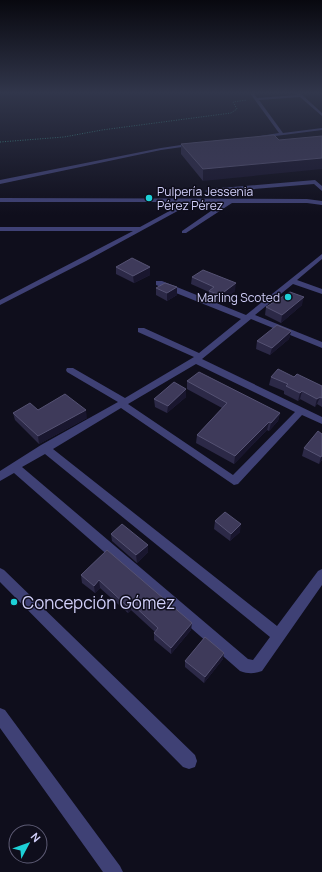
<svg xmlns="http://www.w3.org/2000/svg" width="322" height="872" viewBox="0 0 322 872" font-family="Manrope,sans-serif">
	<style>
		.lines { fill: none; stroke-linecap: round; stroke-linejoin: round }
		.path { stroke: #3c9f92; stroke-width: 1; stroke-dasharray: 1 1.5; stroke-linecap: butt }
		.minor { fill: #3f4175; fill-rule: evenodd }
		.wall { fill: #2c2947 }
		.shaded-wall { fill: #19162e }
		.building { fill: #3e3a5a; stroke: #555273 }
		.poi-dot { fill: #1dd1d7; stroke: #0f0e1c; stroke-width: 1.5 }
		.labels { text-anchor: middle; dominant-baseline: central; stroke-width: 3; stroke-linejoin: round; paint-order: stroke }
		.far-poi-label { font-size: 12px; fill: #d1cff9; stroke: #0f0e1c; text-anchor: start }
		.near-poi-label { font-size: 17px; fill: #d1cff9; stroke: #0f0e1c; text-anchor: start }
	</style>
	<rect width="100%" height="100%" fill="#0f0e1c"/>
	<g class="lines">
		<path class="path" d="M0,142L64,137L102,130L231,113L237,109L233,102L247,100"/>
		<path class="minor" d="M249,92H253L257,98L297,95L294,92H299L322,113V116L300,97L259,100L283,133L322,128V130L260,138V136L279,133Z
			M194,143L196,145L161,150L0,184V180L161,148Z
			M315,180L322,186V191L314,184L208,193L205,191L208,189Z
			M0,198L307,199L322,201V205L307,203H232L186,233H182V231L224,202H194L86,261L0,305V300L133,231H0V227H140L186,202H0Z
			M322,254V259L297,280L322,289V294L293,284L255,315L322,342V348L251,319L202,359L322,417V424L302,415L238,484L234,485L121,408L53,449L277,626L318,571L322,569V585L262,671C254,674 248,674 240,671L14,473L0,481V471L41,445L118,402L67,372L66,370L67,368H73L125,398L194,357L138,332V328H144L199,353L241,319L156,285V281H162L246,315ZM196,364L295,412L233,475L128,404ZM45,454L270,637L253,660L248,659L22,467Z
			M0,568L4,570L195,755L197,761L195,767L189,769L183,767L0,582Z
			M0,708L5,710L120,866L123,872H103L0,728Z"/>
	</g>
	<path class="wall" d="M274,135L203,181L181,154V144Z
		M116,267H150V275L134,283L116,274Z
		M192,277L235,291L219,303L208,298L209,292L191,284Z
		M156,288L177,295L167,301L156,295Z
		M302,305L281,323L265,315L266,307Z
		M291,331L289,339L270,355L256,349L257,341Z
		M271,377L322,386V407L317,404L315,407L300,399L298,401L284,394V391L269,385Z
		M187,381L280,413L278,421L269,431L267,430L234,464L196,443L197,435L222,408L187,389Z
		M186,389V397L167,413L155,407L154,399Z
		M38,410L87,418L39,444L15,420L13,413Z
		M322,434V460L319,464L302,456L304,448Z
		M215,521L240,532L230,541L214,529Z
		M111,534L148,545V552L137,563L112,541Z
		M107,550L191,630L171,654L154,640V633L155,632L131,610L128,613L100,588L95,593L82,583L81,575Z
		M223,659L204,683L185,667V661Z"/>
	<path class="shaded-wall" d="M322,158V169L203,181V169Z
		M150,267V275L134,283L133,276Z
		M236,283L235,291L219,303L220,295Z
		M177,287V295L167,301V293Z
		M304,297L302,305L281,323L282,315Z
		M291,331L289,339L270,355L272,348Z
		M186,389V397L167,413L168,406Z
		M302,391L300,399L298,401L300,393Z
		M320,397L317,404L315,407L317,399Z
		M86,410L87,418L39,444L38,436Z
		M280,413L278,421L269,431L271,423Z
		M269,422L267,430L234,464L235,456Z
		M322,455V460L319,464L321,457Z
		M241,524L240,532L230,541L231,534Z
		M148,545V552L137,563L136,555Z
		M99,580L100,588L95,593L94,586Z
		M131,603V610L128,613L127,606Z
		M192,623L191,630L171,654V648Z
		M224,653L223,659L204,683L205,677Z"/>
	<path class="building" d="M274,135L279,140L322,136V158L203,169L181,144Z
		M132,258L150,267L133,276L116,267Z
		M203,270L236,283L220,295L209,291L214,287L192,277Z
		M165,283L177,287L167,293L156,288Z
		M290,292L304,297L282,315L266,307Z
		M277,325L291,331L272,348L257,341Z
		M278,369L294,377L297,374L322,386V398L320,397L317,399L302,391L300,393L286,386L288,384L271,377Z
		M199,372L280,413L271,423L269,422L235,456L197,435L227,403L187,381Z
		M174,382L186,389L168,406L154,399Z
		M65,394L86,410L38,436L13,413L30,403L38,410Z
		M318,431L322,434V455L321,457L304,448Z
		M225,512L241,524L231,534L215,521Z
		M122,524L148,545L136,555L111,534Z
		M107,550L192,623L171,648L154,633L158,628L131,603L127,606L99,580L94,586L81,575Z
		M205,637L224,653L205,677L185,661Z"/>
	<linearGradient id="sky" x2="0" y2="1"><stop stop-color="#08080f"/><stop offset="0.43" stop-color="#31364b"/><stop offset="1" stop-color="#31364b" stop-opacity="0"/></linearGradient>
	<rect width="322" height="215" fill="url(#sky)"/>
	<g class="poi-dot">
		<circle cx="149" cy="198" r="4"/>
		<circle cx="288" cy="297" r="4"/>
		<circle cx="14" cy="602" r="4"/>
	</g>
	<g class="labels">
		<g class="far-poi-label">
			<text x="157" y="191">Pulpería Jessenia<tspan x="157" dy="14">Pérez Pérez</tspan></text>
			<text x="280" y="297" text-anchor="end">Marling Scoted</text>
		</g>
		<g class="near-poi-label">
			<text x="22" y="602">Concepción Gómez</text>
		</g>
	</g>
	<g transform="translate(28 844) rotate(49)"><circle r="19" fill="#0f0e1c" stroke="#5d5b74"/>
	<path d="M0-3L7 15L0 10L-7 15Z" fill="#1dd1d7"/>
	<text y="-6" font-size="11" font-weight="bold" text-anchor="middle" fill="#d1cff9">N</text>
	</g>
</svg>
